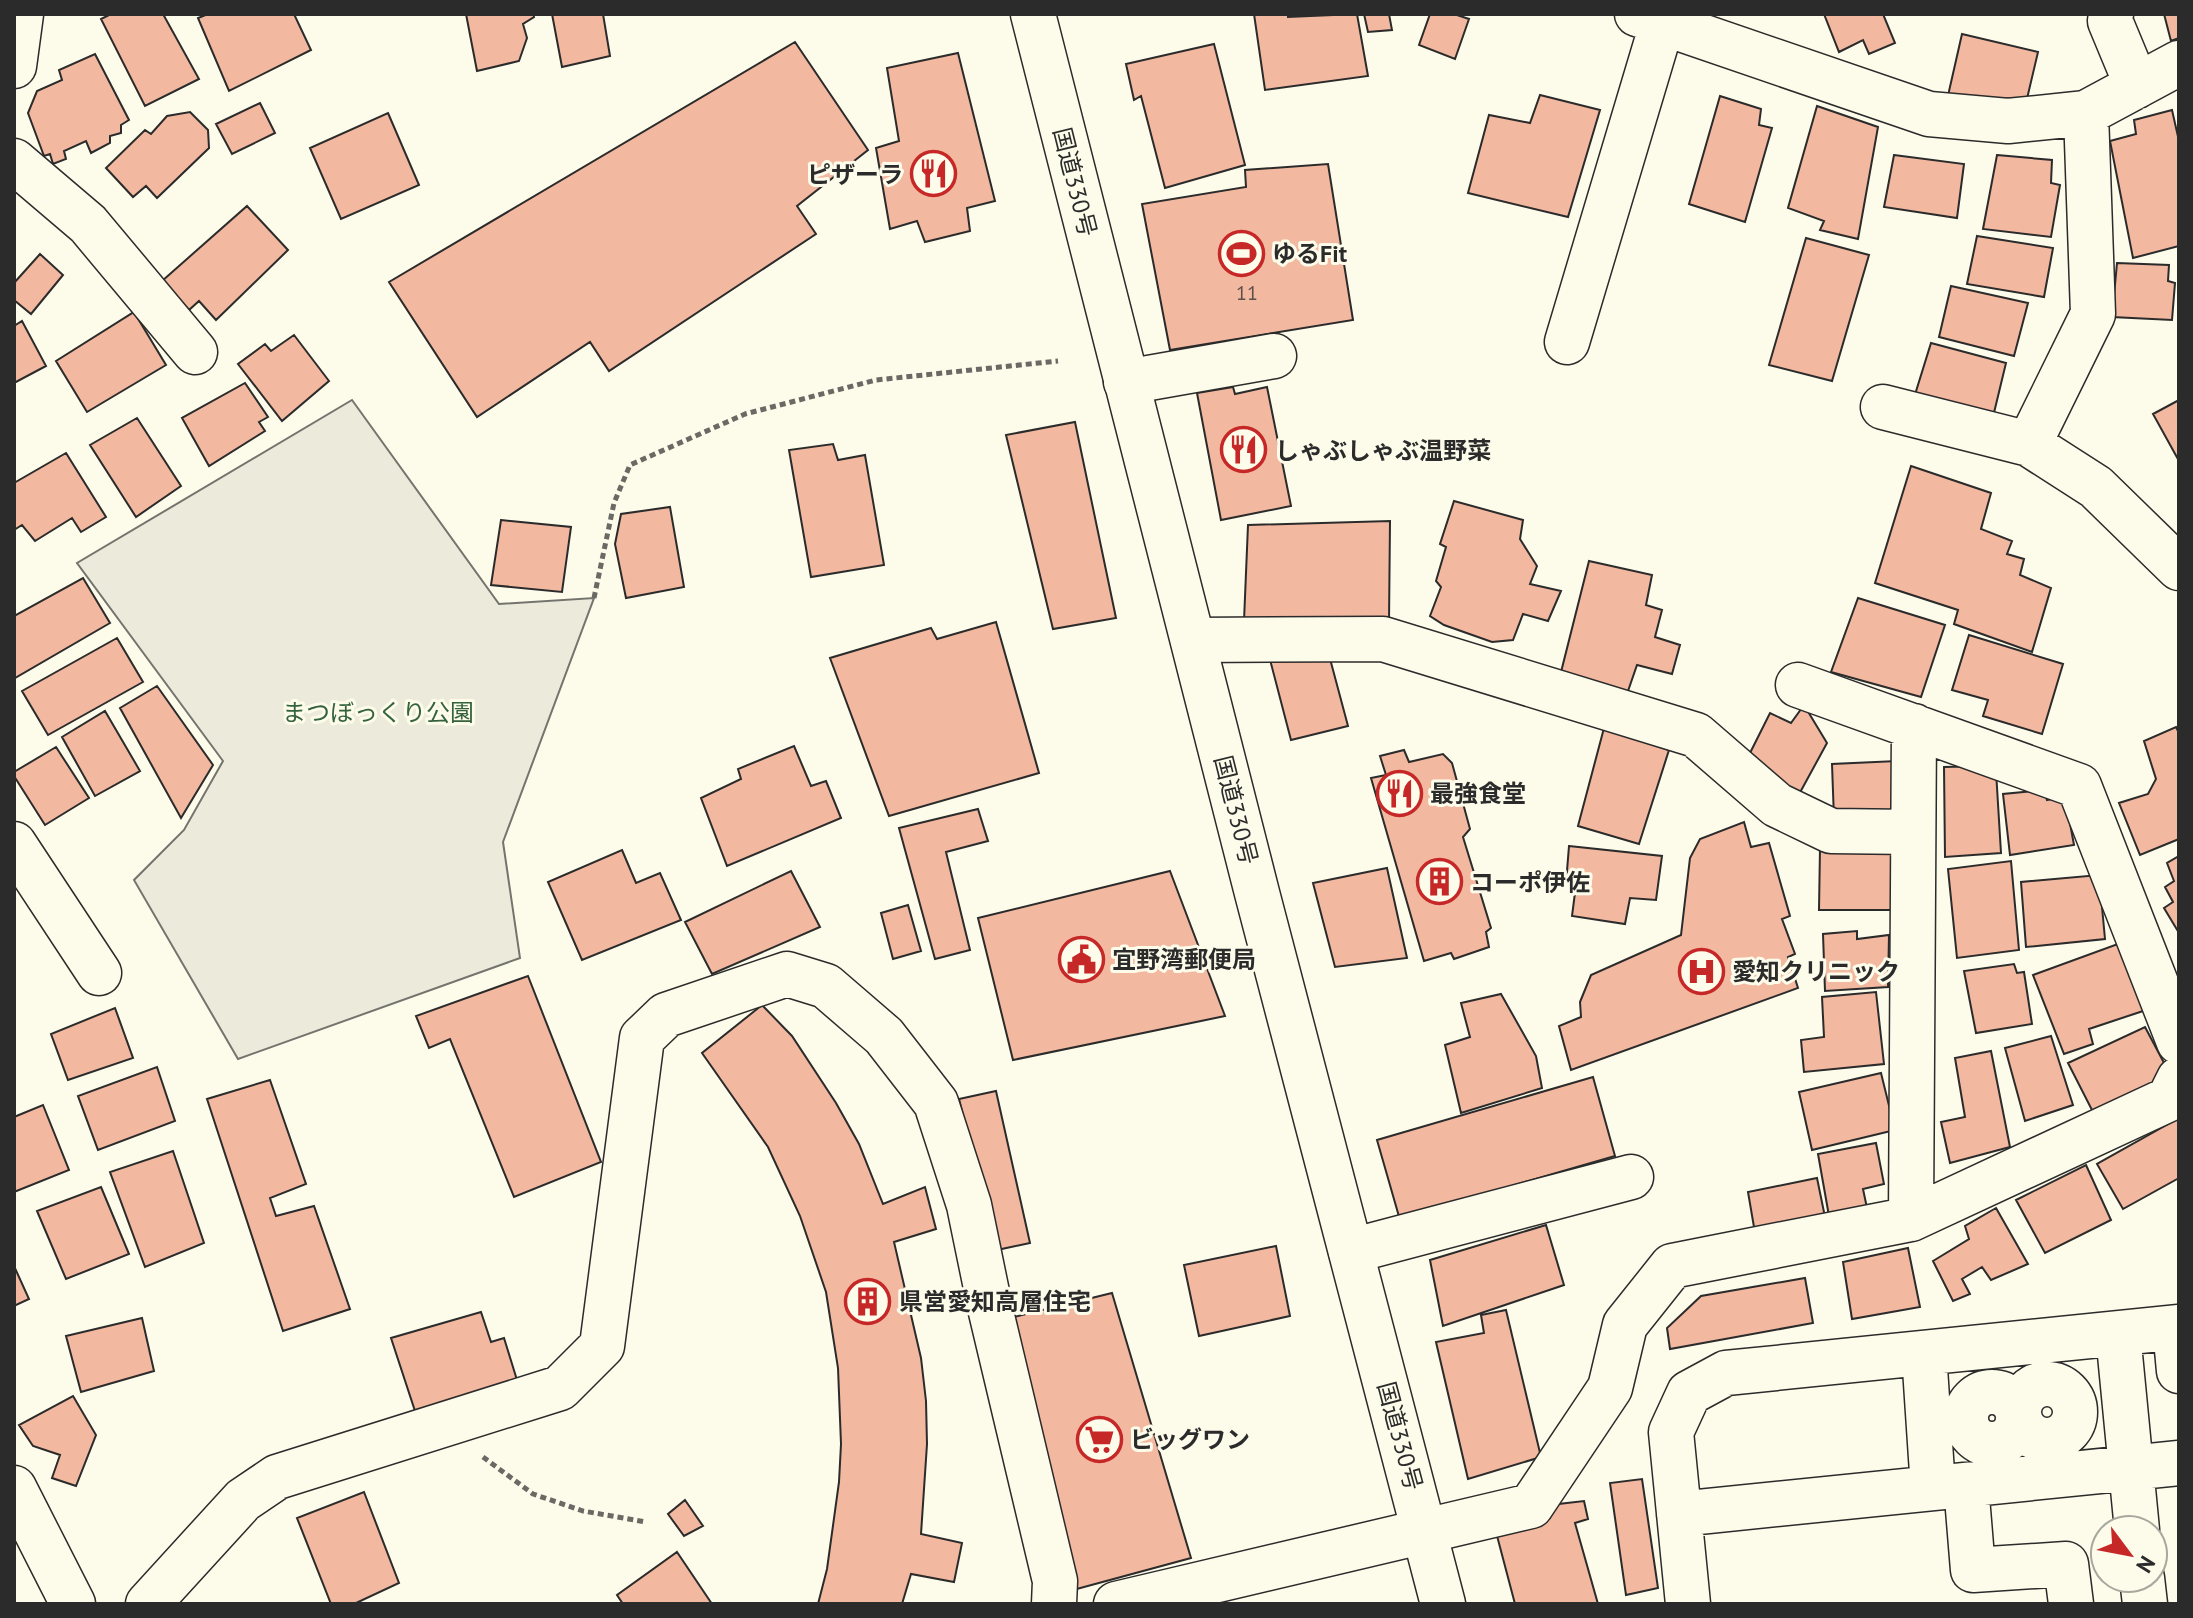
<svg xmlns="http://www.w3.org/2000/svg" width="2193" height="1618" viewBox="0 0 2193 1618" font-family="'PT Sans','Noto Sans JP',sans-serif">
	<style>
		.green { fill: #ecebdb; stroke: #74746e; stroke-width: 2 }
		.building { fill: #f2b8a0; stroke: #2b2b2b; stroke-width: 2 }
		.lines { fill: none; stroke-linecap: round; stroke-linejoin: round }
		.minor-casing { stroke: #2b2b2b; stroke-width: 47 }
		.highway-casing { stroke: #2b2b2b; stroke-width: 47 }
		.path { stroke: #6a6964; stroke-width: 5; stroke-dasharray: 6 4; stroke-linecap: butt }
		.minor { stroke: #fdfbea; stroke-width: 44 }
		.highway { stroke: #fdfbea; stroke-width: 44 }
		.labels { text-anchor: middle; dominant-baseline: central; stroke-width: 6; stroke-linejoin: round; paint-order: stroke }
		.number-label { font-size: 20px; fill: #5d4e48 }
		.poi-label { font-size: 24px; font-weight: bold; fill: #2b2b2b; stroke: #fdfbea; text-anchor: start }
		.street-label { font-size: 24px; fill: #2b2b2b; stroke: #fdfbea }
		.park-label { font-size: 24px; fill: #34623c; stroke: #fdfbea }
	</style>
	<rect width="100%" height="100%" fill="#fdfbea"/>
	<path class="green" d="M352,400L499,604L594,598L503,842L520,958L238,1059L134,880L184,830L223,761L77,563Z"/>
	<path class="building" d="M111,14H163L199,79L145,106L101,19Z
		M208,14H294L311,50L229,91L198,18Z
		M466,14H533L534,17L523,24L527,38L519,61L477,71Z
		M552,14H603L610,56L562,67Z
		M1254,14H1288V17L1357,14L1368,76L1265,90Z
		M1364,14H1389L1392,30L1368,32Z
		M1430,14H1454L1469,19L1455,59L1419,45Z
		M1824,14H1883L1895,43L1869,54L1863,40L1839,52Z
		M2164,14H2179V38L2171,41Z
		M1962,34L2038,52L2026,103L1947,100Z
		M795,42L868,150L797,206L816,234L609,371L590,342L477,417L389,282Z
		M1214,44L1245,165L1165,188L1141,96L1134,100L1126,64Z
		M958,53L995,201L967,208L970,231L925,242L917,221L890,229L876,148L899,141L887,68Z
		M95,54L129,120L121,125V133L110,136V143L91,153L86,141L64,151L66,159L53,164L50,154L44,156L28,113L37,91L62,80L59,70Z
		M1540,95L1600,110L1568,217L1468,193L1489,115L1530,123Z
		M1720,96L1761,109L1759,125L1772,128L1745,222L1689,204Z
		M260,103L275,133L232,154L216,124Z
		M1817,106L1878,127L1858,239L1820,230L1824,221L1788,208Z
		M2172,110L2179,141V246L2133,258L2110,141L2136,134L2134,120Z
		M190,112L208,130L209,148L157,198L146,186L133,197L106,168L145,130L151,134L167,116Z
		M388,113L419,185L341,219L310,148Z
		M1894,155L1964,164L1957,218L1884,207Z
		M1997,155L2052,160L2051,183L2060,185L2051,237L1983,229Z
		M1328,164L1353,320L1170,350L1142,204L1246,187L1245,170Z
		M247,206L288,250L216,320L199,301L189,310L162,281Z
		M1977,236L2053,248L2044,297L1967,284Z
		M1806,238L1869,255L1832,381L1769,365Z
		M40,254L63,275L31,314L14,300V283Z
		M2117,263L2169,265L2168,281L2175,283L2172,320L2112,317Z
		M1951,286L2028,303L2014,356L1939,337Z
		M134,312L166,365L87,412L56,361Z
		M22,321L46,366L14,383V326Z
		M294,335L329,381L282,421L238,364L265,344L271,351Z
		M1931,343L2006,363L1992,421L1913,401Z
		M245,383L268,417L259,422L265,431L209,466L182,418Z
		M1233,387L1235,394L1267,387L1291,506L1221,520L1197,393Z
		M2179,400V461L2153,414Z
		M137,418L181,486L136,517L90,445Z
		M1075,422L1116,618L1053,629L1006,435Z
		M833,444L838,460L865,455L884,565L811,577L789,450Z
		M66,453L106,517L81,532L72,518L35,541L22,525L14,530V483Z
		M1911,466L1991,493L1981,529L2012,541L2007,554L2024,559L2020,575L2051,588L2032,652L1954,624L1958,610L1875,583Z
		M1454,501L1523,520L1520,539L1537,566L1530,584L1561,591L1548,621L1523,614L1513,640L1492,642L1444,625L1430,616L1441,587L1436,581L1446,547L1440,544Z
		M670,507L684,587L626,598L615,544L621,514Z
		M501,520L571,527L562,592L491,585Z
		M1390,521L1389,622L1244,621L1248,525Z
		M1589,561L1652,575L1646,605L1662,610L1655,637L1680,645L1672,674L1637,665L1627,694L1558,684Z
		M83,578L110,623L15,678L14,616Z
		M1858,598L1945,625L1921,697L1831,672Z
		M996,622L1039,773L889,816L830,658L931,628L937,639Z
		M1969,635L2063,664L2042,734L1983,716L1988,700L1952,690Z
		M117,638L143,682L48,735L22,691Z
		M1325,640L1348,726L1291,740L1268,652Z
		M157,686L213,765L181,818L120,708Z
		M1804,705L1827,743L1797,798L1746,761L1770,713L1791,723Z
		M105,711L140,771L95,796L62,737Z
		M2176,727L2179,733V839L2140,855L2119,803L2148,794L2156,779L2144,741Z
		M1604,728L1669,750L1639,844L1578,826Z
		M794,746L811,786L826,781L841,818L727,866L701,798L741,779L738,769Z
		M56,747L89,798L45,825L14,776V772Z
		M1404,750L1409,762L1443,754L1452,763L1470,829L1463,837L1491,928L1486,932L1489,947L1454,959L1451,953L1424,961L1371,778L1386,775L1380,756Z
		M1897,761L1896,814L1834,819L1832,764Z
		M1989,766L1996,771L2001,853L1945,857L1944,767Z
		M2044,790L2047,800L2065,796L2074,845L2010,855L2003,794Z
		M978,809L988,841L946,852L970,950L935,959L899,828Z
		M1744,822L1751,847L1769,843L1790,916L1782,919L1795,954L1788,957L1798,988L1571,1070L1559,1026L1581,1017L1580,1002L1591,975L1681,935L1690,858L1700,839Z
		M1569,846L1662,856L1656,900L1630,898L1625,924L1572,916L1576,885L1566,883Z
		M1896,847L1894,910H1819L1820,848Z
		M622,850L636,883L660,873L681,920L582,960L548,882Z
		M2179,856V933L2164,908L2173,902L2165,887L2174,881L2167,863Z
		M2011,861L2019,950L1957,958L1948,869Z
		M1387,868L1407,958L1335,967L1313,883Z
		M791,871L820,927L712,974L685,922Z
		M1170,871L1225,1016L1013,1060L978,918Z
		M2099,875L2105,939L2026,947L2021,882Z
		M908,905L921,951L893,959L881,913Z
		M1857,931V939L1889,935L1888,987L1825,991L1823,934Z
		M2126,941L2149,1009L2089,1029L2093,1044L2064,1054L2033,975Z
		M2014,964L2017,973L2024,972L2032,1024L1976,1033L1964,971Z
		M528,976L601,1162L514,1197L450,1039L429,1048L416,1016Z
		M1876,992L1884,1064L1804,1072L1801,1040L1824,1037L1822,997Z
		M1501,994L1536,1056L1542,1088L1461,1113L1445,1045L1470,1037L1461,1003Z
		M762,1005L792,1036L836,1103L859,1144L883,1204L925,1187L936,1229L894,1242L921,1358L926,1401L927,1444L921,1534L962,1543L954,1582L911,1574L902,1604H818L827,1569L839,1482L841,1444L838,1368L826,1292L800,1216L768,1147L702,1053Z
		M115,1008L133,1058L68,1080L51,1034Z
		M2145,1027L2171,1076L2094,1114L2068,1063Z
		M2051,1036L2073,1105L2025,1121L2005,1048Z
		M1991,1051L2010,1147L1950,1163L1941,1122L1965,1117L1955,1058Z
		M157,1067L175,1121L98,1150L78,1096Z
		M1881,1073L1895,1130L1812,1150L1799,1092Z
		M1593,1077L1615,1156L1515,1185L1402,1227L1377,1140Z
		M270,1080L306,1184L270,1198L276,1216L314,1206L350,1309L283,1331L207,1099Z
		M996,1091L1030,1243L997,1250L959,1099Z
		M43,1105L69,1170L14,1192V1117Z
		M2179,1118V1178L2123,1209L2097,1164Z
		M1876,1143L1884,1184L1863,1189L1867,1208L1829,1216L1818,1154Z
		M173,1151L204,1243L145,1267L110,1172Z
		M2086,1165L2111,1220L2045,1253L2016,1200Z
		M1817,1178L1825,1217L1755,1233L1748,1192Z
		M101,1187L129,1254L66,1279L37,1211Z
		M1996,1208L2028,1264L1991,1280L1982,1267L1962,1279L1970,1294L1953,1301L1933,1261L1969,1239L1965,1226Z
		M1546,1225L1564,1285L1443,1326L1430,1260Z
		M1276,1246L1290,1316L1199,1336L1184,1265Z
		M1908,1248L1920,1307L1852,1319L1843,1262Z
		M14,1266L29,1299L14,1306Z
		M1805,1278L1813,1323L1670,1349L1667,1328L1701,1296Z
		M1112,1293L1191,1558L1073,1590L1006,1319Z
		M1506,1310L1541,1457L1468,1479L1436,1342L1484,1333L1481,1315Z
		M481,1312L491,1342L504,1338L517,1380L415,1411L391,1338Z
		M142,1318L154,1371L81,1392L66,1336Z
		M73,1396L96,1435L76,1486L52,1478L60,1455L33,1446L19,1425Z
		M1642,1479L1658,1588L1626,1595L1610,1483Z
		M364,1492L399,1583L354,1604H331L297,1518Z
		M685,1500L703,1526L684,1536L668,1514Z
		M1584,1501L1588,1519L1575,1523L1598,1604H1515L1496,1532L1550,1518V1505Z
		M677,1552L712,1604H623L617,1595Z"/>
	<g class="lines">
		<defs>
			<path id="minor" d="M1637,14L1929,114L2008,121L2086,113L2179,63
				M2111,14L2110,21L2137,86
				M14,66L21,14
				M2086,113L2093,314L2029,444L2096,487L2179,568
				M14,161L88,224L195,352
				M1567,342L1662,24
				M1126,382L1274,356
				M1883,407L2029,444
				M1193,640L1383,639L1696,735L1777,805L1831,831L1913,832
				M1798,685L2079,786L2179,1042
				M14,844L99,973
				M1911,1219L1914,726
				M1351,1251L1631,1177
				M2175,1328L2179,1371
				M2118,1334L2137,1530
				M1924,1353L1933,1488
				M2019 1412a28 28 0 1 1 56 0a28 28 0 1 1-56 0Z
				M1966 1418a26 26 0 1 1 52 0a26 26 0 1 1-52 0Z
				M1966,1485L1973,1570L2066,1564L2071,1604
				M14,1488L73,1604
				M1679,1514L2179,1463
				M2142,1578L2145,1604
				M148,1604L243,1500L277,1477L560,1388L602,1346L642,1038L666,1015L787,974L826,986L884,1036L936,1103L969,1205L991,1312L1055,1581L1054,1604
				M1116,1604L1531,1506L1610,1388L1625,1325L1672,1266L1911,1219L2169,1099L2179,1079
				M1688,1604L1671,1432L1689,1393L1726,1373L2179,1327"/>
			<path id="highway" d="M1033,14L1257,893L1443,1604"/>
		</defs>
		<use href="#minor" class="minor-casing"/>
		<use href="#highway" class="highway-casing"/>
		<path class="path" d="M594,598L614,503L630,465L745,414L876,380L1058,361
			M483,1457L533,1494L583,1511L646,1522"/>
		<use href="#minor" class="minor"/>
		<use href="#highway" class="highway"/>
	</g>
	<defs>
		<symbol id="restaurant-ring" viewBox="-11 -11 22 22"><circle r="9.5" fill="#fdfbea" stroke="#c62828" stroke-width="1.5"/><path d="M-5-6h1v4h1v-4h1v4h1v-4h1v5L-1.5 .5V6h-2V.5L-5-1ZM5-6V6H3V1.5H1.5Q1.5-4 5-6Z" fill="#c62828"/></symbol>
		<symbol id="stadium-ring" viewBox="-11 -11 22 22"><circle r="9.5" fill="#fdfbea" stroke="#c62828" stroke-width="1.5"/><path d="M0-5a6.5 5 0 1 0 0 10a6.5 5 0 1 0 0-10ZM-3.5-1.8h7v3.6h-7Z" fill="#c62828"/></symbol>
		<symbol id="building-ring" viewBox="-11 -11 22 22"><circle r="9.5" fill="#fdfbea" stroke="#c62828" stroke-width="1.5"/><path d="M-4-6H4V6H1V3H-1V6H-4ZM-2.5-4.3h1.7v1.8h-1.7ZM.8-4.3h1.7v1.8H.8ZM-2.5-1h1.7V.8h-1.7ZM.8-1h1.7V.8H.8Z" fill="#c62828"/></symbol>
		<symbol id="civic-ring" viewBox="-11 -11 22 22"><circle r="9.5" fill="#fdfbea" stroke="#c62828" stroke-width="1.5"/><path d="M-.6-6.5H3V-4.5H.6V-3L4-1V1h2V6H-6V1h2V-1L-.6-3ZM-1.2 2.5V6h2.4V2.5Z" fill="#c62828"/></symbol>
		<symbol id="hospital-ring" viewBox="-11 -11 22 22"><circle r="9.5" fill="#fdfbea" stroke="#c62828" stroke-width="1.5"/><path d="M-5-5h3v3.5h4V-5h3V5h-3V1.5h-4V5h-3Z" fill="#c62828"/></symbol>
		<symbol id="supermarket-ring" viewBox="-11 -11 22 22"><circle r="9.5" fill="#fdfbea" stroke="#c62828" stroke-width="1.5"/><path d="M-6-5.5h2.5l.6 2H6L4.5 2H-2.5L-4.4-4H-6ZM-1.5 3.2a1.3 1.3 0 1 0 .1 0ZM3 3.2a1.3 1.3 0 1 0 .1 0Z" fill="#c62828"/></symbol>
	</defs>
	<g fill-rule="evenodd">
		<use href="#restaurant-ring" x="908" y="148" width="51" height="51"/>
		<use href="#stadium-ring" x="1216" y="228" width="51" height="51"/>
		<use href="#restaurant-ring" x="1218" y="424" width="51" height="51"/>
		<use href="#restaurant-ring" x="1374" y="768" width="51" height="51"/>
		<use href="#building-ring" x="1414" y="856" width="51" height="51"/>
		<use href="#civic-ring" x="1056" y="934" width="51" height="51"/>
		<use href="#hospital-ring" x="1676" y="946" width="51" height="51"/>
		<use href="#building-ring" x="842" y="1276" width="51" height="51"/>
		<use href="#supermarket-ring" x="1074" y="1414" width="51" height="51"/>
	</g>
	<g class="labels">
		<g class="number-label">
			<text x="1247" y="293">11</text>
		</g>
		<g class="poi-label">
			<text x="903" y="174" text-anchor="end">ピザーラ</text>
			<text x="1272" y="253">ゆるFit</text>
			<text x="1275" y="450">しゃぶしゃぶ温野菜</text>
			<text x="1430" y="793">最強食堂</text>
			<text x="1470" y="882">コーポ伊佐</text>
			<text x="1112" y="959">宜野湾郵便局</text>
			<text x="1732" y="971">愛知クリニック</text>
			<text x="899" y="1301">県営愛知高層住宅</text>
			<text x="1130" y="1439">ビッグワン</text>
		</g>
		<g class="street-label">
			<text transform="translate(1075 182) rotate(76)">国道330号</text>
			<text transform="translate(1236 810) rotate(76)">国道330号</text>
			<text transform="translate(1400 1436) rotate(75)">国道330号</text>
		</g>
		<g class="park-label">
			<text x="378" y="712">まつぼっくり公園</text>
		</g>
	</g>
	<rect width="2193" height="1618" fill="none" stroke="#2b2b2b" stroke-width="32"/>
	<g transform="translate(2129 1554) rotate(122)"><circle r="38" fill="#fdfbea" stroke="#a9a89e" stroke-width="2"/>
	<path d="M0-6L14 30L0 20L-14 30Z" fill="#c62828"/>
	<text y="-12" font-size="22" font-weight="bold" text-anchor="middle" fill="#2b2b2b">N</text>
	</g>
</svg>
